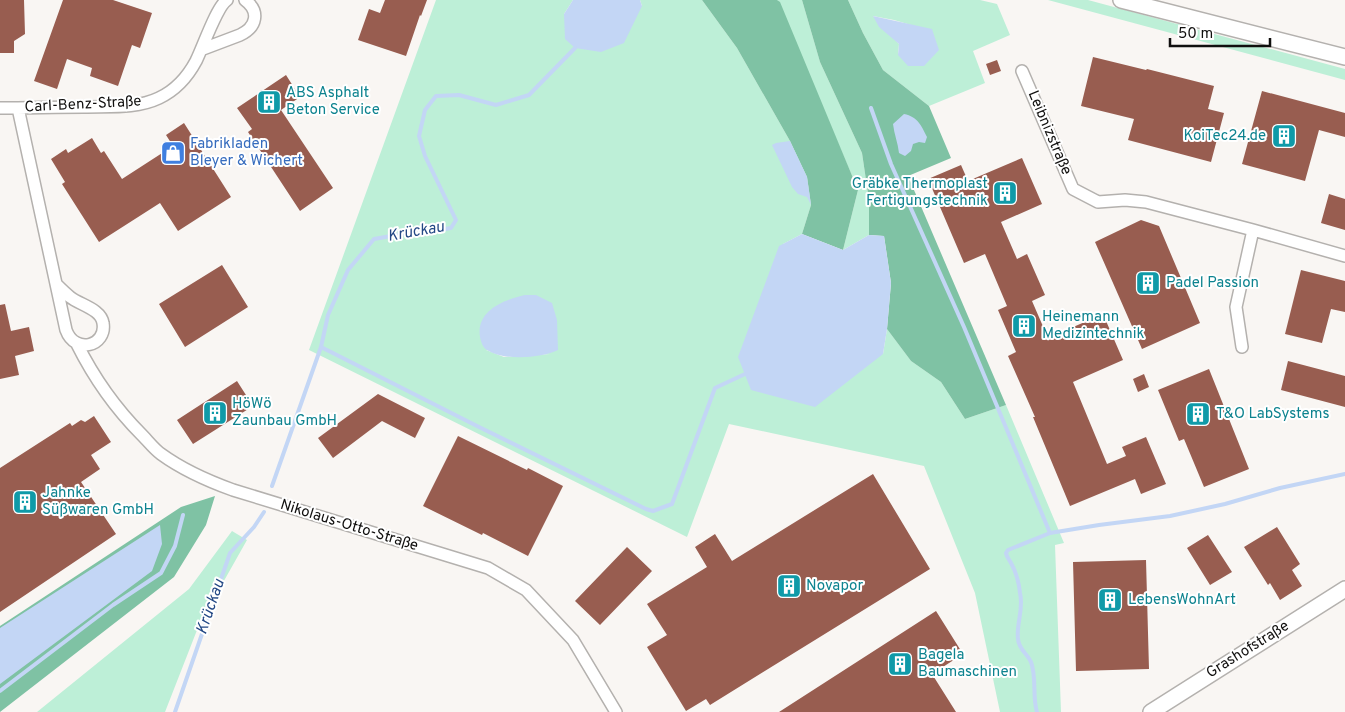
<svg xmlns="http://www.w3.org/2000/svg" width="1345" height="712" viewBox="0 0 1345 712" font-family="Overpass,sans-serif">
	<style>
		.green { fill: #bdefd7; fill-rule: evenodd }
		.forest { fill: #7fc2a4 }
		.water { fill: #c3d6f5 }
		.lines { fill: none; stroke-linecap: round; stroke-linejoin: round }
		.stream { stroke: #c3d6f5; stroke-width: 4 }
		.building { fill: #985d50 }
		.street-casing { stroke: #b4b1ae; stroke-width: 14 }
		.secondary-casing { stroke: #b4b1ae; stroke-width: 18 }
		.street { stroke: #fff; stroke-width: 11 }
		.secondary { stroke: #fff; stroke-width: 15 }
		.labels { text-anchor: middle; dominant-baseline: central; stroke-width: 4; stroke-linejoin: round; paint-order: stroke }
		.culture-label { font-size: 15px; fill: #0d838f; stroke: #fff; text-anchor: start }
		.street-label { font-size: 15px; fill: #100f0e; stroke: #fff }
		.shop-label { font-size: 15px; fill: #366cbe; stroke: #fff; text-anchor: start }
		.water-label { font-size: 16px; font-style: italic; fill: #234885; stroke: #fff }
	</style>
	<rect width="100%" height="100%" fill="#f9f6f3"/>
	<path class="green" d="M436,0H573L564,14L642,6L640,0H702L737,48L790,141L807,177L811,205L802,234L783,244L883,354L887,329L911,361L941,382L965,419L1006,405L1064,543L1055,545L1061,712H1000L975,593L924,466L729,424L687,537L309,350ZM486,350L550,354L504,357Z
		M777,0H802L820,62L862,153L869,200V235L843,250L858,190Z
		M848,0H980L997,4L1010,35L973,51L985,83L929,106L883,70L863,33ZM873,16L894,20L911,25L898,55L899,44Z
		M1048,0H1088L1345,69V80Z
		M232,531L247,540L199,625L165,712H37L189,589Z"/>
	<path class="forest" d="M702,0H777L780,2L858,190L843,250L802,234L811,205L807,177L790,141L737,48Z
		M802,0H848L863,33L883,70L929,106L951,158L908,176L1006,405L965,419L941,382L911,361L887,329L891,283L884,236L869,235V200L862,153L820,62Z
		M215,496L206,525L174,577L0,712V626L181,507Z"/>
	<path class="water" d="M573,0H640L642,6L624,43L601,52L575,48L565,39L564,14Z
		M873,16L932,29L939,50L924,66H908L898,55L899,44L879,27Z
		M904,114C918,117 921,125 927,137L925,143L919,142L913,144L911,151L905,156L899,153C898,143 894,134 893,124Z
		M790,141L807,177L811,205L807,197L798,194L792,187L772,145L776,143Z
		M802,234L843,250L869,235L884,236L891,283L887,329L883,354L815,407L751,390L738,357L779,246Z
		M525,295H536L552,303L557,320L558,350C542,358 503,361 487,350C483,348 481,342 480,337C476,311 503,300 525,295Z
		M160,525L162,544L152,571L0,684V628Z"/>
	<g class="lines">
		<path class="stream" d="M871,108L891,164L964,327L1050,533L1008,550L1006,553C1007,558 1009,559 1011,563C1016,572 1019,583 1020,593C1024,609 1016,624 1018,639C1019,650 1027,653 1031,662C1037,678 1032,696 1037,712
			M321,347L477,426L646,509L653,511L672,504L715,388L745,374
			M272,486L321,347L328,315L348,270L374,239L408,233L439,230L451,228L456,220L425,156L419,136L425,110L436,96L459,95L496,105L529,95L575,48
			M1050,533L1099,525L1170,516L1225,504L1280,488L1345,474
			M0,691L113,605L161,573L175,546L183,515
			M175,712L230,553L254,527L264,512"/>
	</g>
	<path class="building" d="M0,0H24L25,34L14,41V53H0Z
		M63,0H113L152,13L140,48L132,45L118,86L90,76L92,68L67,59L57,89L34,81Z
		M385,0H427L421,16L420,15L406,56L358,40L369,9L380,13Z
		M1093,57L1146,70L1147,69L1214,86L1208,109L1224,113L1211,162L1128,140L1134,119L1081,106Z
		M997,60L1001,71L990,75L986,64Z
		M286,75L300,97L281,110L333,188L300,211L248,132L252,129L237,108Z
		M1262,91L1345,113V137L1319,130L1305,181L1242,164Z
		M184,123L231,197L178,231L160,203L99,242L62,184L65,182L51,159L66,149L68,153L92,138L101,153L104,151L122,179L173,146L166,135Z
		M1022,158L1042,204L1001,222L1017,259L1027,254L1045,295L1032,301L1048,338L1103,314L1123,360L1073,382L1107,464L1126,456L1122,447L1146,437L1166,484L1141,494L1135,479L1070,506L1033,417H1035L1008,356L1016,352L998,310L1007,306L985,254L964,263L928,179L961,165L968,181Z
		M1329,194L1345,199V230L1321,223Z
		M1141,220L1159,226L1200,323L1142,349L1095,242Z
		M222,265L248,307L185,347L159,304Z
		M1301,270L1345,281V312L1331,309L1322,343L1285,334Z
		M5,304L11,331L29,327L34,351L15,356L19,375L0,379V305Z
		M1288,361L1345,376V407L1281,390Z
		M1209,369L1249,469L1204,487L1184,439L1179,441L1158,390Z
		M1144,374L1149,387L1138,392L1133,379Z
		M237,381L253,406L193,444L177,420Z
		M378,394L425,418L415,438L382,421L333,458L318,438Z
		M94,416L111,442L91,455L100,469L81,482L116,534L0,612V468L70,423L72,426L81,420L85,422Z
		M458,436L527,470L528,468L563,486L528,556L483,533L482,535L423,506Z
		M873,474L930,569L710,705L706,699L686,711L647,647L667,635L647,604L707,567L695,547L715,534L732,561Z
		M1277,527L1300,564L1292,570L1302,586L1280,600L1270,583L1268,585L1244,547Z
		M1208,535L1232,572L1210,585L1187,548Z
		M627,547L652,571L600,625L575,601Z
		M1146,560L1149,669L1076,671L1073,562Z
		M936,611L963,654L932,674L956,712H779Z"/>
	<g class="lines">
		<defs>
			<path id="street" d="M203,49L240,35C257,27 260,11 245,0
				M1022,71L1073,189L1098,202L1125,200L1146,202L1253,230L1345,256
				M0,108C28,108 56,107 84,107C109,106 136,109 159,98C176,90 188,76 196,61C203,47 217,6 227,0
				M18,108L66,330C75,355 107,346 103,323C101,309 80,305 70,297C65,293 60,288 56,284
				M77,344C94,378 115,408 142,435C148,441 154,449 161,454C183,470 208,481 233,490L488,568L526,590L573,640L616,712
				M1242,347L1236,307L1253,230"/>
			<path id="secondary" d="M1121,0L1345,57
				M1151,712L1345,589"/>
		</defs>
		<use href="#street" class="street-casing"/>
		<use href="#secondary" class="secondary-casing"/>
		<use href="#street" class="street"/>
		<use href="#secondary" class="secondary"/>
	</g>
	<defs>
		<symbol id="building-square" viewBox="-11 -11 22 22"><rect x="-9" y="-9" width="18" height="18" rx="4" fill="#0f9aa8" stroke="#fff"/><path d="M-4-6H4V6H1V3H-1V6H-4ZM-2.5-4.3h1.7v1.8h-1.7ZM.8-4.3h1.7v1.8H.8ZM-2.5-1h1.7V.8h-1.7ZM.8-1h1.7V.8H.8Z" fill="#fff"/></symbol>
		<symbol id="shop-square" viewBox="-11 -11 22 22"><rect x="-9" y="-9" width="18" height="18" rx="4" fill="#3f7fe0" stroke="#fff"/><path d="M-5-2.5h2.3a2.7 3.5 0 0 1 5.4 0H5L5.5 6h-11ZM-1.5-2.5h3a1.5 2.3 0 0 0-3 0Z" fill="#fff"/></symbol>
	</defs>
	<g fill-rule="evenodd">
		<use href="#building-square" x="255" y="88" width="28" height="28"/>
		<use href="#building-square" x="1270" y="122" width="28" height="28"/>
		<use href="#shop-square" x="159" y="139" width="28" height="28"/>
		<use href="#building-square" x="991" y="179" width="28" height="28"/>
		<use href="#building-square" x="1134" y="269" width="28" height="28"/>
		<use href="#building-square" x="1010" y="312" width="28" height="28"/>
		<use href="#building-square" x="201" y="399" width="28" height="28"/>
		<use href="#building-square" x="1184" y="400" width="28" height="28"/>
		<use href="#building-square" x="11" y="488" width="28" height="28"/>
		<use href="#building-square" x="775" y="572" width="28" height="28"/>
		<use href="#building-square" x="1096" y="586" width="28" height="28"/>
		<use href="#building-square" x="886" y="650" width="28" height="28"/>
	</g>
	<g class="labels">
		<g class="culture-label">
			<text x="286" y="93">ABS Asphalt<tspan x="286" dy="17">Beton Service</tspan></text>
			<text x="1266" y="136" text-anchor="end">KoiTec24.de</text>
			<text x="988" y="184" text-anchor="end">Gräbke Thermoplast<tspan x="988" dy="17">Fertigungstechnik</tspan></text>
			<text x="1166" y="283">Padel Passion</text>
			<text x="1042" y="317">Heinemann<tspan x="1042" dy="17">Medizintechnik</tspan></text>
			<text x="232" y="404">HöWö<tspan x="232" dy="17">Zaunbau GmbH</tspan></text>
			<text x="1216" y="414">T&amp;O LabSystems</text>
			<text x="42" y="493">Jahnke<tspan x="42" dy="17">Süßwaren GmbH</tspan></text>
			<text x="806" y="586">Novapor</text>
			<text x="1128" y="600">LebensWohnArt</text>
			<text x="918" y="655">Bagela<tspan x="918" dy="17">Baumaschinen</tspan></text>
		</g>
		<g class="street-label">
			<text transform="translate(83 105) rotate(-3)">Carl-Benz-Straße</text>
			<text transform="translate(1049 133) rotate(67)">Leibnizstraße</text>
			<text transform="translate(349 526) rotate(17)">Nikolaus-Otto-Straße</text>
			<text transform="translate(1248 650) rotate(-32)">Grashofstraße</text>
		</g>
		<g class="shop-label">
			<text x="190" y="144">Fabrikladen<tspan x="190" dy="17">Bleyer &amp; Wichert</tspan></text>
		</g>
		<g class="water-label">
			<text transform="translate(416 232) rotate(-10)">Krückau</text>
			<text transform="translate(211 607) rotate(-71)">Krückau</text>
		</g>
	</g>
	<path d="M1170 38v8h100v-8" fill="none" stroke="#100f0e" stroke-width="2.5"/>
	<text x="1178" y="38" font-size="15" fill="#100f0e" stroke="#ffffff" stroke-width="4" paint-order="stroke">50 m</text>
</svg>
